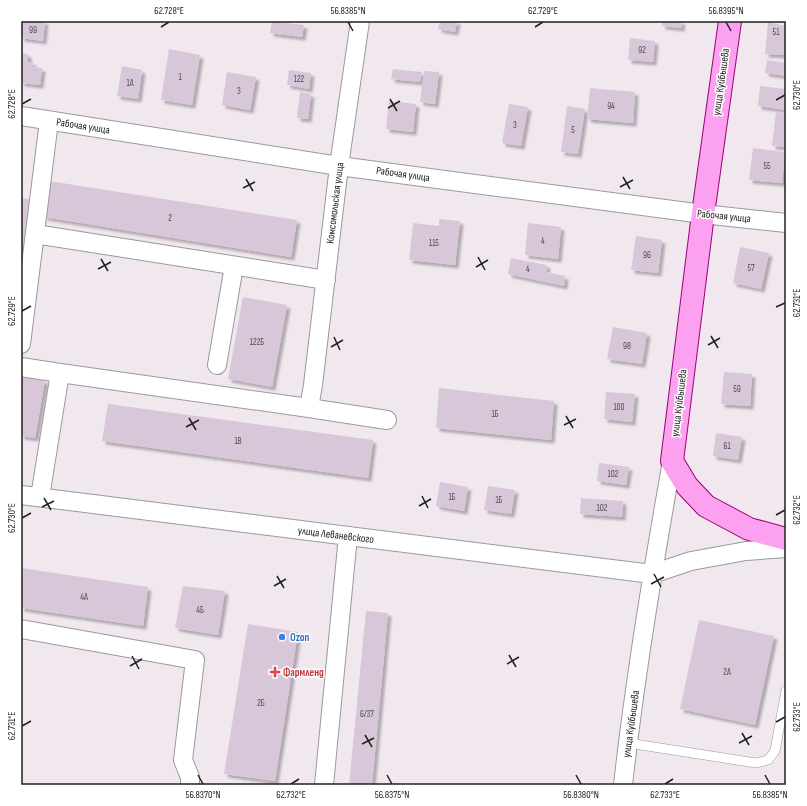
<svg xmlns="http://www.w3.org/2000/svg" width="807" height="806" viewBox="0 0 807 806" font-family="'Sofia Sans Condensed',sans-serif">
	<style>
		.building { fill: #d8c7d8; filter: url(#shadow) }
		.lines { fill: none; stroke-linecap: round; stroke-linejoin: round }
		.lane-casing { stroke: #9a9a9a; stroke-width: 10 }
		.street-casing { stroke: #9a9a9a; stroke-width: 20 }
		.primary-casing { stroke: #9d0078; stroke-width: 24 }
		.lane { stroke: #fff; stroke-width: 9 }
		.street { stroke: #fff; stroke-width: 18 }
		.primary { stroke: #fca0f0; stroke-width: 22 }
		.ticks { fill: none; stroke: #202020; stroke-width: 1.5 }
		.shop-dot { fill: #3f7fe0; stroke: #fff; stroke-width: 1.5 }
		.health-dot { fill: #e0444e; stroke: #fff; stroke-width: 1.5 }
		.labels { text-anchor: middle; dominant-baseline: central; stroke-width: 3; stroke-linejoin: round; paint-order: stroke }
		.number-label { font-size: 9px; fill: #4e4a4e }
		.street-label { font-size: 11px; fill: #202020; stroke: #fff }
		.shop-label { font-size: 11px; font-weight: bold; fill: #366cbe; stroke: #fff; text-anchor: start }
		.health-label { font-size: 11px; font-weight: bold; fill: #be3a42; stroke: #fff; text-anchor: start }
		.neatline { fill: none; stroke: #202020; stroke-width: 1.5 }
		.ticks-label { font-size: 10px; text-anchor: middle; fill: #202020 }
	</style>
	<defs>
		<filter id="shadow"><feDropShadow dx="3.5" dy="3.5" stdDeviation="1" flood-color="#0004"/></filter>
	</defs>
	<rect width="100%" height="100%" fill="#f1e7ef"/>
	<path class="building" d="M21,21H45L43,41L21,38Z
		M272,21H285V23L304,25L302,37L270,33Z
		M440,21H457L455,32L438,29Z
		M662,21H682L681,28L662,26Z
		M768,22L786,26V55L765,54Z
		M630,38L655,41L653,62L628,60Z
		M169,49L200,55L192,105L161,100Z
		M21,53L28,54V62H33L32,67L42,68L40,85L21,83Z
		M767,60L786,63V76L765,73Z
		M122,66L142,70L138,99L117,96Z
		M393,69L422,72L420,82L391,79Z
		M289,70L311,73L309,89L287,85Z
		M424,71L439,72L435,104L420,102Z
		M227,72L256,77L250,110L222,105Z
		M760,86L786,89V110L758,106Z
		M590,88L635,92L633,123L587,119Z
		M300,92L311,94L308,119L297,118Z
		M389,101L416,104L413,132L386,129Z
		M509,104L528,107L521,146L502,143Z
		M567,106L585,109L578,154L561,152Z
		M776,112L786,113V147L772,146Z
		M753,148L785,152L782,183L749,180Z
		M49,181L297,220L291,257L44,217Z
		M21,198L33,200L22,267H21Z
		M439,219L460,221L455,265L409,260L413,223L439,226Z
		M528,223L561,227L558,259L525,255Z
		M636,236L662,240L658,273L631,270Z
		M740,247L769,253L761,289L733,283Z
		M511,258L547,265L546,272L565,276L564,286L508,274Z
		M243,297L287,305L272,387L228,379Z
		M613,327L647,333L642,364L607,359Z
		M724,372L752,374L750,406L721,404Z
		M21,376L45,380L35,438L21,436Z
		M439,388L554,401L551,440L436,428Z
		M606,392L635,394L632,422L604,419Z
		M108,404L373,440L368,478L102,441Z
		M716,433L742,437L738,460L713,456Z
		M599,463L629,467L626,485L597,481Z
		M440,482L468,487L464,511L436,506Z
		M488,486L515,490L511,514L484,510Z
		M581,498L623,501L622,517L580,514Z
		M21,568L148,587L143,626L21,608Z
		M183,586L225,591L218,635L175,628Z
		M366,611L388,613L372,785H349Z
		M699,620L774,636L755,725L680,709Z
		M248,624L298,632L275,781L224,774Z"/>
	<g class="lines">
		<defs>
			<path id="lane" d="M628,743L756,763L768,760L775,751L786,690"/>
			<path id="street" d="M21,116L339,166L703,214L786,223
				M35,234L326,280
				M21,344L49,121
				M217,365L234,266
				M21,367L60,373L40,497
				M60,373L309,408L313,385L339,166L360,21
				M309,408L387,420
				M21,495L652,574L691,561L746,551L786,548
				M21,629L195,660L183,760L190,777V785
				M324,785L348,536
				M623,785C635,676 653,568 672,461"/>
			<path id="primary" d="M730,21L703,214L672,461L687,486L706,506L749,529L786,539"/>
		</defs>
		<use href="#lane" class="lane-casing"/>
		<use href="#street" class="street-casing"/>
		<use href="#primary" class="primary-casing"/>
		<use href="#lane" class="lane"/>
		<use href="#street" class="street"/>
		<use href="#primary" class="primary"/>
	</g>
	<path class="ticks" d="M348,22L353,31M726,22L731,31M161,27L169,22M535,27L543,22M390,99L397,111M776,100L785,95M22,104L31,99M388,108L400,101M623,177L630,189M246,179L253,191M620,187L633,180M243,188L255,182M478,257L485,270M101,259L108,271M476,267L488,260M98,269L111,262M776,307L785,303M22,311L31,306M711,336L718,348M334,337L340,350M708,345L720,338M331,347L343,340M566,416L573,428M189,418L196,430M564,425L576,419M186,427L199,420M422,496L428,508M44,498L51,510M419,506L431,499M42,507L54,501M776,515L785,510M22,518L31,513M654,574L661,587M277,576L284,588M651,584L664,577M274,586L286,579M509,655L516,667M132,656L139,669M507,664L519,657M130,666L142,659M776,722L785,717M22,726L31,721M742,733L749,745M365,735L372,747M739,743L752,736M362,744L374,738M198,775L203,784M387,775L392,784M576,775L581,784M765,775L770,784M291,784L299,779M665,784L673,779"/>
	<circle class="shop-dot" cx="282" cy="637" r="4"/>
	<path class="health-dot" d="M273 666h4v4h4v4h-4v4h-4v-4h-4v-4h4z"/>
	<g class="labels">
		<g class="number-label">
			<text x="33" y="30">99</text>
			<text x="776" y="32">51</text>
			<text x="642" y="50">92</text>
			<text x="180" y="77">1</text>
			<text x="299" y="79">122</text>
			<text x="130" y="83">1А</text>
			<text x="239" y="91">3</text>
			<text x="611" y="106">94</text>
			<text x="515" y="125">3</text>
			<text x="573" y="130">5</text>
			<text x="767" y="166">55</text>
			<text x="170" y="218">2</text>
			<text x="543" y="241">4</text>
			<text x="434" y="243">115</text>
			<text x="647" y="255">96</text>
			<text x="751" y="268">57</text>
			<text x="528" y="269">4</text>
			<text x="257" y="342">122Б</text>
			<text x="627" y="346">98</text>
			<text x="737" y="389">59</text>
			<text x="619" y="407">100</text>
			<text x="495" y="414">1Б</text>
			<text x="238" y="441">1В</text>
			<text x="727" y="446">61</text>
			<text x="613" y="474">102</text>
			<text x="452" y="497">1Б</text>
			<text x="499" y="500">1Б</text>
			<text x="602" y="508">102</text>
			<text x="84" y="597">4А</text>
			<text x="200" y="610">4Б</text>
			<text x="727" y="672">2А</text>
			<text x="261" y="703">2Б</text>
			<text x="367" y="714">6/37</text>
		</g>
		<g class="street-label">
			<text transform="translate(721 82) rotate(-82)">улица Куйбышева</text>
			<text transform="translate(83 126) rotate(9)">Рабочая улица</text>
			<text transform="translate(403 174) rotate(8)">Рабочая улица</text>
			<text transform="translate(335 203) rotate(-83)">Комсомольская улица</text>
			<text transform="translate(724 216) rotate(6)">Рабочая улица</text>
			<text transform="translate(679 403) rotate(-83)">улица Куйбышева</text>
			<text transform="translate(336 535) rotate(7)">улица Леваневского</text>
			<text transform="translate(631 724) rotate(-82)">улица Куйбышева</text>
		</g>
		<g class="shop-label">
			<text x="290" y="637">Ozon</text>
		</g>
		<g class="health-label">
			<text x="283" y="672">Фармленд</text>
		</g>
	</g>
	<rect width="807" height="806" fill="none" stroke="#ffffff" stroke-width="44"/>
	<rect x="22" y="22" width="763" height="762" class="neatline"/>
	<g class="ticks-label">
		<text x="169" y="14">62.728°E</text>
		<text x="348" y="14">56.8385°N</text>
		<text x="543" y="14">62.729°E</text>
		<text x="726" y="14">56.8395°N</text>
		<text transform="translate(796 95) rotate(-90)" y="4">62.730°E</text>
		<text transform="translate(11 104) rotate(-90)" y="4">62.728°E</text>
		<text transform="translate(796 303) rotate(-90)" y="4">62.731°E</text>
		<text transform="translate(11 311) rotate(-90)" y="4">62.729°E</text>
		<text transform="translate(796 510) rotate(-90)" y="4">62.732°E</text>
		<text transform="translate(11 518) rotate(-90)" y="4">62.730°E</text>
		<text transform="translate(796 717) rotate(-90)" y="4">62.733°E</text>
		<text transform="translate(11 726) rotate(-90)" y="4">62.731°E</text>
		<text x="203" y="798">56.8370°N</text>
		<text x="291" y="798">62.732°E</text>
		<text x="392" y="798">56.8375°N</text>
		<text x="581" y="798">56.8380°N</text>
		<text x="665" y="798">62.733°E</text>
		<text x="770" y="798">56.8385°N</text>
	</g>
</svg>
